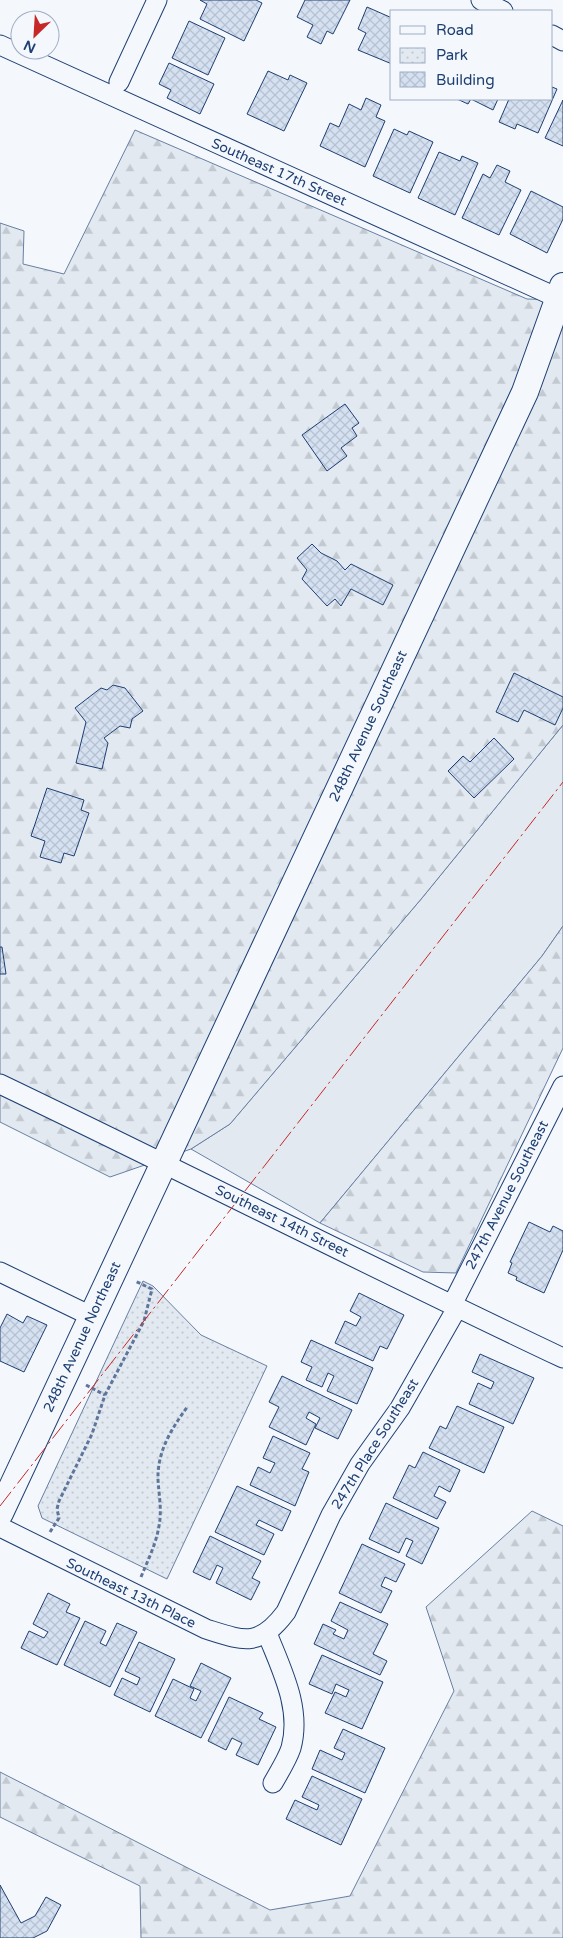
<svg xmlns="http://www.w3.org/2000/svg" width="563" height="1938" viewBox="0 0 563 1938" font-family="'Varela Round',sans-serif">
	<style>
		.green { fill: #e3e9f0; stroke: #687fa3 }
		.forest { fill: url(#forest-firs); stroke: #687fa3 }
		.park { fill: url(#park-dots); stroke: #687fa3 }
		.building { fill: url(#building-cross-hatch); stroke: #1d3f73 }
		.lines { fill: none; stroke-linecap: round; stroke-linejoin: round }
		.street-casing { stroke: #1d3f73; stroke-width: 21 }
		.secondary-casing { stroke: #1d3f73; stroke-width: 28 }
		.path { stroke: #5e769c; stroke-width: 3; stroke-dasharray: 4 2.5; stroke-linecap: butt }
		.street { stroke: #f4f7fb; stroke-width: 19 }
		.secondary { stroke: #f4f7fb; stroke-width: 26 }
		.power { stroke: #c62828; stroke-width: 1; stroke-dasharray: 18 4 2.5 4; stroke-linecap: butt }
		.labels { text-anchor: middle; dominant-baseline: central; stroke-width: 4; stroke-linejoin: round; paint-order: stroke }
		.street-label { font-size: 14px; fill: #1d3f73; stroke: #f4f7fb }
	</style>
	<defs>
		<pattern id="forest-firs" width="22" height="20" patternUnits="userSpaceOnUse" patternTransform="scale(1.25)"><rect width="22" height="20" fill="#e3e9f0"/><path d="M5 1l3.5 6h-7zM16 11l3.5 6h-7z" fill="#c2c9d1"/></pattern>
		<pattern id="park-dots" width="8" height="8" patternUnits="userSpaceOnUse" patternTransform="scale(1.25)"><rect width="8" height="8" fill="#e3e9f0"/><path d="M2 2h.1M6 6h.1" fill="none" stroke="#c2c9d1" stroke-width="1.8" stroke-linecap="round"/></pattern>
		<pattern id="building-cross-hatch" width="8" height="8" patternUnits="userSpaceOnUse" patternTransform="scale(1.25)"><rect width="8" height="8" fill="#d5e0f0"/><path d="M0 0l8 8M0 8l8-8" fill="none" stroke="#b6c1d1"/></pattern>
	</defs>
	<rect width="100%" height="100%" fill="#f4f7fb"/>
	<path class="green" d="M563,725V926L542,956L320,1223L191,1149L230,1124L422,898Z"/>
	<path class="forest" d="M135,130L527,299L563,300V725L422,898L230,1124L191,1149L110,1177L0,1122V223L24,231L23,264L64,274Z
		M563,926V1048L456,1273L423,1272L320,1223L542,956Z
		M532,1511L563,1526V1938H141L140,1886L0,1817V1772L270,1910L350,1896L454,1691L426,1607Z"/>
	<path class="park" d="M143,1281L153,1286L201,1335L267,1366L167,1579L42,1518L38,1506Z"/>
	<path class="building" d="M200,0H256L262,3L244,41L200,19L207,4Z
		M305,0H350L333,34L327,31L321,44L307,37L313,25L297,17Z
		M367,7L392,18V64L358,50L366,33L358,29Z
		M189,21L225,38L208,75L172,58Z
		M169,63L214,84L200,114L167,98L171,90L159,84Z
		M268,71L288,80L290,75L307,83L284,131L247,114Z
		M552,87L557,89L538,133L517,124L515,129L499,122L509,99H552Z
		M366,98L381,105L376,117L385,121L365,167L320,146L330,123L339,127L349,104L361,110Z
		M457,99H498L493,110L471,99L468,104Z
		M563,100V146L545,138Z
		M394,129L407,135L409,131L433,142L410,193L373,176Z
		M439,152L460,161L462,156L478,163L455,215L418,198Z
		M497,165L510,171L505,182L521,190L499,235L462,218L483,174L490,178Z
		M531,191L563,207V219L547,253L510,234Z
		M345,404L359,423L352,428L357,436L341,448L347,456L327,471L302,435Z
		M312,544L321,553L337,561L345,570L351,564L393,585L383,605L351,589L341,606L335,599L327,606L302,579L307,570L297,558Z
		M514,673L563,697V708L555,725L524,710L518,722L496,712Z
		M113,685L125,688L143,711L132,719L130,728L120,726L104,738L108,743L102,769L76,763L86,722L75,708L101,688L107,690Z
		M494,738L514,759L474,798L448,771L463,756L470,762Z
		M47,788L84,800L81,810L89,813L74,856L64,853L61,863L40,857L45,841L31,836Z
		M0,947H2L6,974H0Z
		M529,1222L550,1232L553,1226L563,1231V1250L544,1293L516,1280L517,1277L508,1273L512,1263L510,1262Z
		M359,1293L404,1315L387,1349L380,1346L373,1361L335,1343L345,1321L356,1326L361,1317L350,1311Z
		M7,1314L23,1323L27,1316L47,1325L24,1372L0,1361V1328Z
		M311,1340L373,1368L357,1404L327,1391L334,1376L328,1373L322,1387L306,1380L312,1367L301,1362Z
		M480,1354L534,1378L513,1424L469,1404L478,1383L491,1389L494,1382L472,1372Z
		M282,1376L352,1410L338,1439L315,1428L320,1418L309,1412L306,1418L316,1424L306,1445L269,1427L279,1407L269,1402Z
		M457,1406L504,1427L484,1473L429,1448L440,1426L446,1429Z
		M273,1436L310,1453L302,1469L309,1472L295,1506L250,1485L258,1467L270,1473L275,1463L263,1458Z
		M423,1452L460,1470L450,1492L439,1486L434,1496L446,1502L437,1519L393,1498L409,1465L415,1468Z
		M237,1486L291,1511L282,1531L259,1520L256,1525L274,1534L264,1555L215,1532Z
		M386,1503L439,1528L422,1564L406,1556L413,1541L406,1538L399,1553L369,1539Z
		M210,1536L261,1561L252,1578L260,1582L251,1600L216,1583L223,1568L217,1565L210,1580L193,1572Z
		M362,1544L405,1564L396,1582L385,1577L381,1586L392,1591L381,1613L339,1593Z
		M48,1593L70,1604L66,1612L80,1618L57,1665L21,1648L29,1631L44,1638L48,1632L33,1624Z
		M340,1602L388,1624L373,1654L387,1661L380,1675L314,1644L323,1624L336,1630L333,1634L344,1639L348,1630L331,1621Z
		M85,1621L106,1631L100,1643L106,1646L117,1623L137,1632L110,1687L64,1665Z
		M139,1642L175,1659L150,1712L114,1695L122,1678L137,1685L140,1678L125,1671Z
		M322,1655L383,1682L362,1729L325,1713L335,1692L346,1697L349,1690L336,1684L332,1694L309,1684Z
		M201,1663L231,1678L201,1738L155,1716L173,1679L194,1689L190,1698L196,1701L201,1691L190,1686Z
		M229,1697L263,1713L259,1719L276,1727L258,1765L236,1755L242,1743L232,1738L226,1750L208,1741Z
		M343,1729L385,1748L365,1793L312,1769L320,1750L342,1760L345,1753L334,1748Z
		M312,1776L362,1799L341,1845L286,1819L295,1800L317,1810L319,1805L302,1797Z
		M0,1885L21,1923L35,1916L46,1897L61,1905L47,1931L33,1938H0Z"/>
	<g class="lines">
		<defs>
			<path id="street" d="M481,0L503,11
				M552,35L563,41
				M0,45L558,298
				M119,82L157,0
				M0,1084C188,1174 374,1269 563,1358
				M0,1272L91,1316
				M452,1305L563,1086
				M0,1527L206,1629C244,1641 259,1648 286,1612L331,1515L360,1464L400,1408L457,1308
				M267,1633C281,1669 302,1708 291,1748C287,1760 279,1772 273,1783"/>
			<path id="secondary" d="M0,1513L525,392L563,286"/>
		</defs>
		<use href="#street" class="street-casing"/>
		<use href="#secondary" class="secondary-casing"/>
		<path class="path" d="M86,1385L105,1395
			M50,1532L59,1518L57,1509L59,1501L92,1434L105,1395L144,1321L152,1289L135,1281
			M141,1577C148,1560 156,1544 159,1526C162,1511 159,1495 158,1480C157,1451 172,1428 188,1406"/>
		<use href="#street" class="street"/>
		<use href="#secondary" class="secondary"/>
		<path class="power" d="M0,1506L563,782"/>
	</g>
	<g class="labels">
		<g class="street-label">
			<text transform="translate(279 172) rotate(24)">Southeast 17th Street</text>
			<text transform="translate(368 726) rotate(-65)">248th Avenue Southeast</text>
			<text transform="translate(507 1195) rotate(-63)">247th Avenue Southeast</text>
			<text transform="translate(282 1221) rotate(26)">Southeast 14th Street</text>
			<text transform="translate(82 1337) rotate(-65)">248th Avenue Northeast</text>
			<text transform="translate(375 1444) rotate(-58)">247th Place Southeast</text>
			<text transform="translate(131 1593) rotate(26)">Southeast 13th Place</text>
		</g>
	</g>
	<rect x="390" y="10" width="162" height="90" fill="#f4f7fb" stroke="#9eadc5"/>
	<rect x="400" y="26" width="25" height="8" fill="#f4f7fb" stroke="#9eadc5"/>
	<text x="436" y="35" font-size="15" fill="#1d3f73">Road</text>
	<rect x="400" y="48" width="25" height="15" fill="url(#park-dots)" stroke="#9eadc5"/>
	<text x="436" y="60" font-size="15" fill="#1d3f73">Park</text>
	<rect x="400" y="72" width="25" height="15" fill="url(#building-cross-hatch)" stroke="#9eadc5"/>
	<text x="436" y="85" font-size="15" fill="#1d3f73">Building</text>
	<g transform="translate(35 35) rotate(205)"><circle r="24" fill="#f4f7fb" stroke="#9eadc5"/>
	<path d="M0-4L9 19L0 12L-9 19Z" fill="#c62828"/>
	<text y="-8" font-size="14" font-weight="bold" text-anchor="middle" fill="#1d3f73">N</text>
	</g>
</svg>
